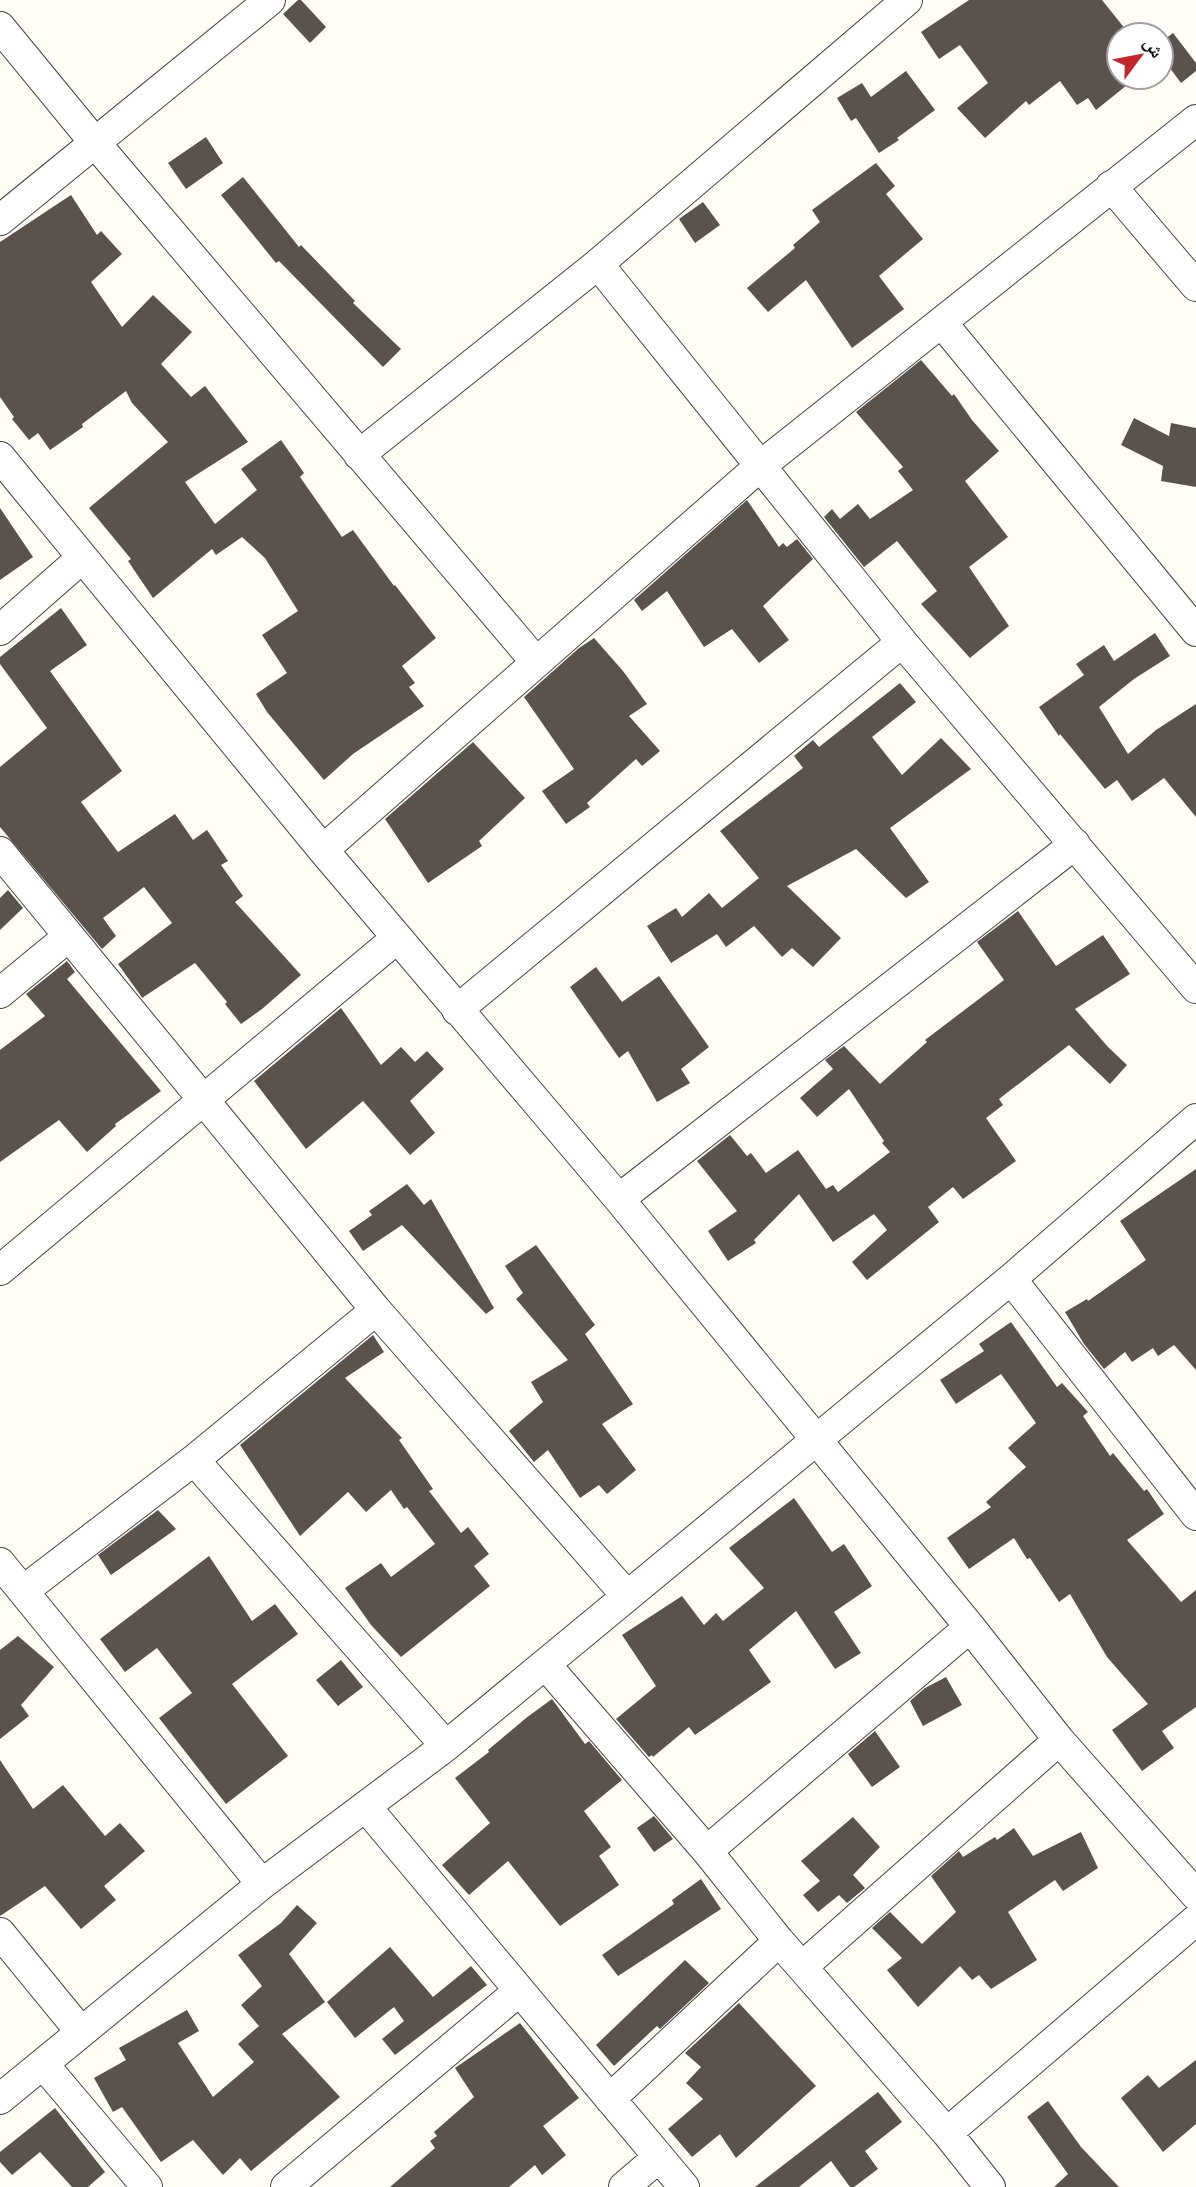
<svg xmlns="http://www.w3.org/2000/svg" width="1196" height="2187" viewBox="0 0 1196 2187" font-family="Georgia,'Noto Naskh Arabic',serif">
	<style>
		.building { fill: #5a524d }
		.lines { fill: none; stroke-linecap: round; stroke-linejoin: round }
		.street-casing { stroke: #444; stroke-width: 32 }
		.street { stroke: #fff; stroke-width: 30 }
	</style>
	<rect width="100%" height="100%" fill="#fffdf5"/>
	<path class="building" d="M298,0H301L326,27L310,43L283,14Z
		M969,0H1102L1130,35H1119V77H1137L1096,110L1088,98L1077,105L1060,81L1029,105L1026,101L985,138L957,108L988,83L960,45L939,59L921,32Z
		M1173,33L1196,63V71L1181,83L1161,56V42Z
		M906,71L935,110L897,138L899,140L879,153L856,118L851,121L837,98L862,83L871,97Z
		M206,137L223,163L186,189L168,163Z
		M876,163L895,186L886,194L923,239L879,276L904,309L852,348L806,280L768,312L747,288L795,248L793,245L820,222L812,210Z
		M243,177L299,247L301,245L355,301L353,303L401,349L383,367L279,261L276,263L221,195Z
		M71,195L97,235L101,231L122,254L91,282L122,327L153,295L192,332L161,364L191,397L205,386L248,442L185,482L215,524L257,490L241,469L281,440L304,473L300,477L342,537L353,530L394,586L395,585L436,638L402,666L415,683L409,687L424,706L353,754L324,780L267,712L256,694L287,673L262,635L298,611L265,558L242,537L216,555L212,549L153,598L128,561L131,559L89,508L168,442L132,403L126,391L82,424L83,427L50,450L38,433L29,440L12,419L14,417L0,397V242Z
		M703,202L720,225L695,243L679,219Z
		M921,360L952,396L954,394L972,420L999,451L965,481L1008,537L969,567L1009,626L970,658L921,604L937,591L897,541L864,567L824,517L832,509L840,519L858,504L870,519L913,490L898,471L903,467L856,412Z
		M1134,418L1169,436L1171,423L1196,428V487L1161,481L1163,466L1121,445Z
		M747,500L779,547L783,543L787,547L797,539L813,559L763,606L789,640L759,663L732,629L704,647L667,591L642,611L634,600Z
		M0,508L33,557L0,580Z
		M61,608L87,645L50,671L122,771L81,802L118,852L175,814L193,840L207,830L228,861L221,865L243,896L235,902L301,975L262,1009L241,1024L225,1004L227,1002L195,963L142,998L141,996L118,964L172,923L144,887L103,918L116,936L102,949L0,827V767L47,728L0,664V657Z
		M1155,633L1170,656L1134,679L1099,707L1128,754L1156,730L1196,704V817L1164,778L1132,801L1117,780L1105,789L1060,734L1059,736L1039,707L1084,675L1076,664L1104,645L1114,661Z
		M594,638L623,671L647,704L629,716L660,751L642,766L636,759L587,803L590,807L566,824L542,791L574,769L524,697L579,648Z
		M900,683L916,702L872,737L902,775L941,738L971,769L890,828L929,882L906,898L856,849L787,886L841,938L813,967L792,948L782,957L754,926L726,947L717,934L671,963L647,926L676,908L682,917L709,893L722,908L759,878L720,831L803,768L794,756L813,740L819,747Z
		M473,742L525,798L479,841L482,846L428,883L385,819Z
		M8,890L23,908L0,930V898Z
		M1018,911L1056,966L1103,935L1130,974L1075,1009L1108,1047L1127,1065L1110,1084L1069,1045L999,1099L1003,1105L986,1118L1016,1161L963,1199L953,1187L928,1207L939,1222L867,1280L852,1262L887,1230L874,1214L833,1242L799,1194L754,1240L756,1243L728,1261L708,1231L737,1211L697,1161L730,1135L747,1156L751,1153L766,1173L798,1150L826,1189L833,1185L838,1192L890,1152L882,1143L884,1141L849,1089L817,1117L800,1098L833,1069L825,1060L844,1046L880,1084L927,1042L925,1040L1004,980L977,942Z
		M67,961L75,972L67,979L161,1091L115,1124L116,1126L87,1152L59,1120L0,1162V1050L45,1016L26,994Z
		M596,967L622,1002L659,976L709,1047L681,1069L690,1083L657,1102L628,1051L619,1058L570,987Z
		M341,1008L381,1065L401,1047L415,1062L427,1051L444,1069L410,1101L435,1133L410,1155L363,1101L306,1149L254,1081Z
		M1196,1169V1370L1174,1345L1158,1356L1153,1348L1132,1362L1125,1352L1104,1369L1084,1344L1065,1312L1087,1299L1088,1301L1146,1260L1120,1221Z
		M407,1184L424,1205L431,1199L494,1308L486,1314L402,1225L363,1251L349,1231L372,1215L369,1211Z
		M536,1245L595,1325L585,1334L633,1404L602,1424L636,1470L607,1494L599,1485L580,1498L548,1450L534,1462L509,1431L543,1402L531,1382L568,1360L516,1299L523,1293L505,1266Z
		M1011,1322L1057,1387L1062,1383L1088,1412L1083,1416L1110,1456L1113,1453L1144,1491L1147,1489L1164,1514L1127,1540L1181,1602L1196,1590V1707L1162,1731L1174,1748L1142,1771L1112,1730L1148,1704L1107,1657L1070,1594L1059,1602L1030,1558L1027,1559L1014,1538L969,1569L947,1538L991,1507L986,1502L1026,1467L1008,1448L1036,1423L1001,1374L956,1404L940,1380L984,1351L979,1344Z
		M373,1335L384,1352L345,1378L402,1438L399,1440L433,1489L429,1491L461,1533L468,1527L489,1554L474,1566L490,1586L401,1657L371,1625L345,1588L381,1563L391,1577L435,1544L407,1507L404,1509L391,1490L366,1512L348,1492L300,1536L240,1445Z
		M794,1498L832,1552L844,1544L872,1586L834,1612L861,1653L835,1669L796,1611L749,1650L771,1682L695,1735L689,1727L653,1757L652,1755L649,1757L616,1719L656,1686L622,1635L682,1596L704,1625L716,1613L723,1621L764,1588L729,1548Z
		M158,1510L176,1529L111,1575L98,1555Z
		M209,1556L252,1621L275,1604L298,1634L232,1684L288,1756L226,1804L159,1718L192,1693L157,1648L125,1672L100,1639Z
		M18,1636L54,1667L21,1705L29,1716L0,1739V1650Z
		M341,1660L363,1687L338,1706L316,1680Z
		M946,1677L962,1705L923,1726L910,1701L925,1688Z
		M552,1699L585,1744L589,1741L622,1780L584,1811L611,1847L599,1856L619,1885L560,1926L508,1861L469,1895L442,1865L490,1823L455,1778L489,1752L488,1750L526,1718Z
		M875,1731L900,1767L872,1787L848,1754Z
		M0,1760L33,1809L63,1785L105,1836L120,1823L145,1851L104,1886L116,1900L81,1929L45,1886L0,1916Z
		M654,1816L673,1839L654,1852L637,1828Z
		M853,1817L880,1847L853,1875L865,1888L847,1903L839,1895L818,1912L803,1895L820,1881L801,1861Z
		M1014,1828L1033,1856L1081,1832L1098,1868L1063,1891L1055,1880L1008,1912L1037,1960L991,1989L979,1975L972,1980L960,1966L918,2007L887,1970L902,1958L872,1928L890,1912L922,1944L956,1912L931,1876L959,1851L963,1857L995,1837L997,1840Z
		M701,1879L721,1909L618,1976L602,1955L674,1904L672,1900Z
		M297,1905L317,1923L289,1954L325,2002L282,2034L340,2097L251,2171L240,2158L223,2175L193,2140L161,2162L122,2107L113,2112L94,2078L126,2060L119,2048L187,2010L199,2031L178,2043L213,2097L254,2062L238,2044L259,2026L241,2005L262,1986L238,1955L281,1923Z
		M390,1947L433,1997L471,1966L487,1985L395,2055L382,2039L404,2021L394,2007L355,2038L327,2002Z
		M685,1960L709,1983L660,2029L657,2026L614,2066L596,2045Z
		M739,2003L816,2086L736,2158L720,2134L692,2157L668,2129L703,2099L686,2083L701,2067L685,2053Z
		M520,2023L579,2098L543,2126L566,2155L542,2175L535,2165L509,2187H390L435,2148L430,2141L437,2136L434,2132L474,2097L455,2068Z
		M1196,2060V2124L1163,2152L1121,2098L1148,2075L1159,2088Z
		M878,2092L902,2122L865,2151L878,2169L854,2187H850L831,2161L799,2187H755Z
		M1048,2101L1081,2147L1119,2187H1054L1068,2174L1027,2117Z
		M55,2108L105,2172L88,2187H72L40,2152L12,2175L0,2162V2152Z"/>
	<g class="lines">
		<defs>
			<path id="street" d="M0,27L96,144L536,662
				M1111,186L1196,286
				M0,220L270,0
				M598,264L902,642L1196,988
				M942,323L1196,631
				M359,455L598,264L907,0
				M0,457L323,850L619,1199L970,1627L1059,1740L1196,1895
				M0,630L82,558
				M323,850L759,467L1196,120
				M0,852L376,1310L627,1596
				M0,993L68,937
				M457,1010L902,642
				M619,1199L1075,844
				M0,1270L397,938
				M1011,1279L1196,1515
				M194,1460L446,1746
				M0,1563L262,1884
				M23,1591L194,1460L376,1310
				M545,1664L707,1851L779,1941L947,2133L990,2187
				M366,1807L684,2187
				M707,1851L970,1627
				M0,1933L81,2032
				M803,1966L1059,1740
				M43,2064L147,2187
				M0,2099L262,1884L446,1746L1011,1279L1196,1119
				M610,2099L779,1941
				M947,2133L1196,1920
				M286,2187L519,1991
				M624,2187L659,2157"/>
		</defs>
		<use href="#street" class="street-casing"/>
		<use href="#street" class="street"/>
	</g>
	<g transform="translate(1140 56) rotate(58)"><circle r="33" fill="#ffffff" stroke="#a0a0a0" stroke-width="2"/>
	<path d="M0-5L12 26L0 18L-12 26Z" fill="#c4262e"/>
	<text y="-10" font-size="19" font-weight="bold" text-anchor="middle" fill="#111111">ش</text>
	</g>
</svg>
